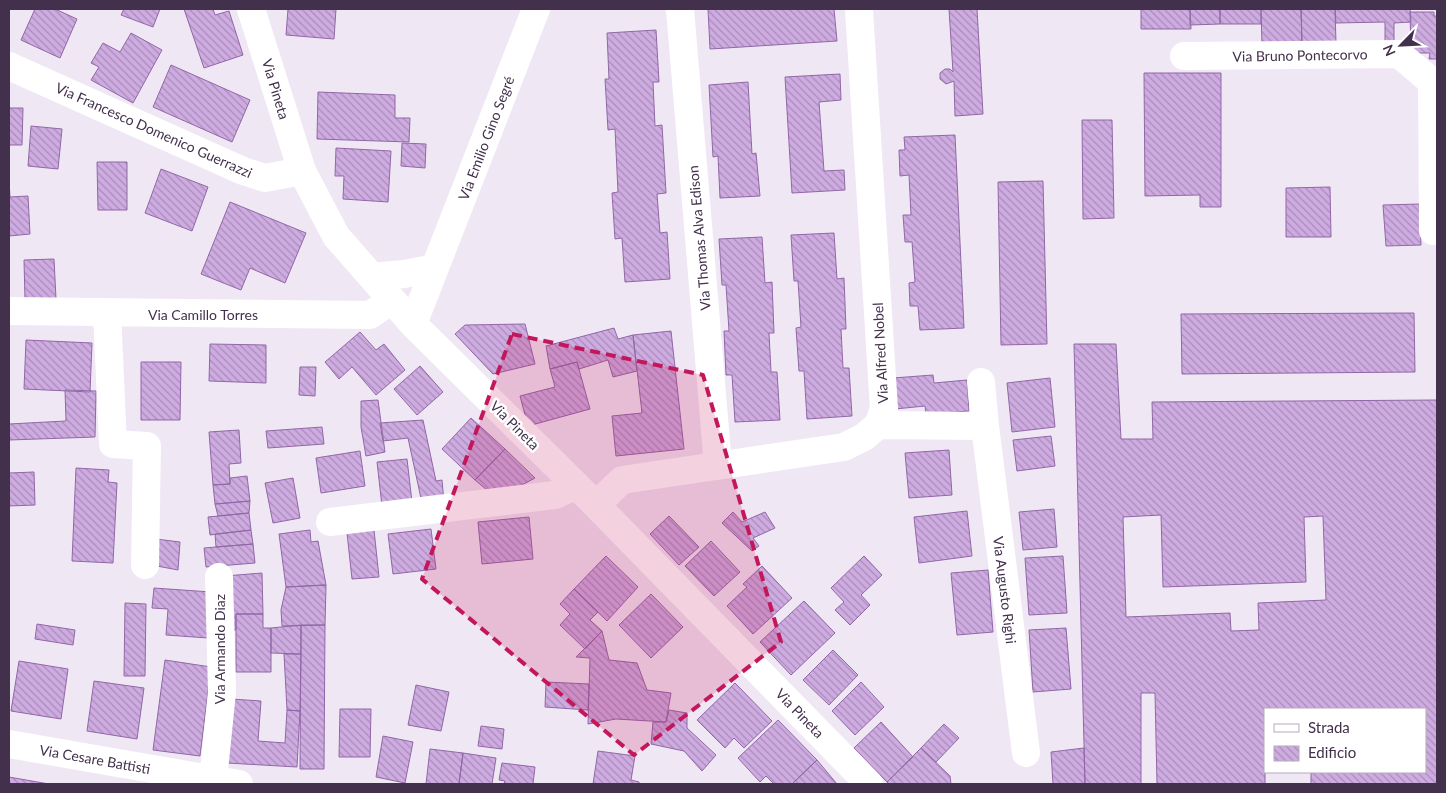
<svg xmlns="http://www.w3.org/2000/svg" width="1446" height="793" viewBox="0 0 1446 793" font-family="Lato,sans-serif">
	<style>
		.building { fill: url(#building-back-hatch); stroke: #9167a7; fill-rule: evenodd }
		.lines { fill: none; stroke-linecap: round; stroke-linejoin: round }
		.minor { stroke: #fff; stroke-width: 28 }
		.marked { fill: #c2185b; fill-opacity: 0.2; stroke: #c2185b; stroke-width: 4; stroke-dasharray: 10 6; stroke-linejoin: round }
		.labels { text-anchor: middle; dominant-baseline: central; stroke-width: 5; stroke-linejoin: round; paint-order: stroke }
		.street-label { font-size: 14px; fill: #42304c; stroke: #fff }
	</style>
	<defs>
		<pattern id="building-back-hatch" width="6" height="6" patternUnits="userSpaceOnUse" patternTransform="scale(1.25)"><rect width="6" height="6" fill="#ceace1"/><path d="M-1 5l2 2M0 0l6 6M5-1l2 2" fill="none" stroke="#a98cb9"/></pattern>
	</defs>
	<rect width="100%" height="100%" fill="#f0e7f5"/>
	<path class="building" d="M35,9H55L77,19L60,58L21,40Z
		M124,9H160L153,27L121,15Z
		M184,9H213L215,15L229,11L243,55L204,68Z
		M288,9H336L334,39L286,35Z
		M708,9H834L837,41L710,49Z
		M949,9H977L983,114L955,116L954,81L946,84L940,79V73L945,69H950L953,72Z
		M1141,9H1190L1191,29H1141Z
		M1190,9H1220V24L1190,25Z
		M1220,9H1261V24H1220Z
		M1261,9H1301L1302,44L1262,45Z
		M1301,9H1335L1336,43L1302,44Z
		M1335,9H1410L1411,22L1394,23V41H1385V22L1336,23Z
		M1410,12H1434V16H1437V59H1429L1430,53H1411Z
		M656,30L659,82H653L655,126L662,125L666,193L657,194L660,233L667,232L670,279L625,282L622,238L615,239L612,193L618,192L615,129L608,130L605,79H609L607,33Z
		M131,33L162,50L133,103L91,80L99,67L91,63L103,43L120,52Z
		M171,65L250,100L232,142L153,107Z
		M1144,73H1221V207H1200V195L1145,196Z
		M840,74L841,100L819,102L824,171L844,170L845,190L792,193L785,77Z
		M748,82L752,154L756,153L760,196L720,198L718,156L713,157L709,85Z
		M318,92L395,95V118H410L409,142L317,139Z
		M9,108H23L22,145H9Z
		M1082,120H1112L1114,218L1083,219Z
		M31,126L62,129L58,169L28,166Z
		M955,135L964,328L920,330L918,306H910L909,283L915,282L912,242H905L903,215H911L909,175L900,176L899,150H905L904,137Z
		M402,143L426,144L425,168L401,166Z
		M336,148L391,151L388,202L343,199L344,176H335Z
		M97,162H127V210H98Z
		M161,169L208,187L192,231L145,213Z
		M9,180L10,197L28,196L30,234L9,236Z
		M1043,181L1047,344L1001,345L998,182Z
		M1330,187L1331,237H1286V188Z
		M230,202L306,233L285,283L250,268L241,290L201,274Z
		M1419,204L1421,245L1386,246L1383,205Z
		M834,233L837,279L844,278L846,329H841L843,368H849L852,416L807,419L804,371H799L796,328L801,327L798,281H794L791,235Z
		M762,237L765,283L772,282L774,333H769L771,372H777L780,420L735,422L732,375H726L724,331H729L726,285H722L719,239Z
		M54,259L56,299L25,300L24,260Z
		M1414,313L1415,372L1182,374L1181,314Z
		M525,324L535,364L493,374L455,334L465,325Z
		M614,328L618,339L633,335L637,371L613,377L608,360L579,369L577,362L550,369L546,346Z
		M671,331L684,449L616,456L612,416L642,413L633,335Z
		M360,332L376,350L384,344L405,370L376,395L352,367L339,379L325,362Z
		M26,340L92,343L90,392L24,389Z
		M210,344L266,345V383L209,381Z
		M1074,344H1116L1121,439H1153L1152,402L1437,400V784H1311V772H1425V709H1265V784H1157L1155,693H1141V784H1085ZM1161,515L1163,587L1306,582L1304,517L1323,516L1326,600L1258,603L1259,630L1231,631L1230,613L1126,617L1123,517Z
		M141,362H181L180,420H141Z
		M577,362L590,409L528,426L520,396L555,387L550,369Z
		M420,366L443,392L417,415L394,389Z
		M300,367H316L315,396L299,395Z
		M933,375L934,383L967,380L969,411L926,414L925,406L895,409L893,378Z
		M1050,378L1055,427L1012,432L1007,383Z
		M65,390L96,391L95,437L9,440V424L66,421Z
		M378,400L385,452L366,456L361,427V401Z
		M471,418L505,449L475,480L442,449Z
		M423,420L436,481L442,480L444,502L422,503L408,438L383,441L380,423Z
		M322,427L324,444L268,448L266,431Z
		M239,430L241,463L229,464L230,484L213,485L209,432Z
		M1051,436L1055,466L1017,471L1013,440Z
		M505,449L535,478L503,495L494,496L475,480Z
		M949,450L952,495L909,498L905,453Z
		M360,451L365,486L321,493L316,458Z
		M407,459L412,502L382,506L377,462Z
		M76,468L109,470L108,482L117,483L113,563L72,561Z
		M34,472L35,505L9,506V473Z
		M247,476L250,501L215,504L213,485L230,484V478Z
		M293,478L300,518L273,523L265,483Z
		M250,501L249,513L218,516L215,504Z
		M1054,509L1057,547L1023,550L1019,512Z
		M967,511L972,556L919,563L914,517Z
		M733,512L742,522L765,512L775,528L753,538L759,546L752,551L722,523Z
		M249,513L251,530L210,535L208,517Z
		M669,516L699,547L679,565L650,534Z
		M529,517L533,559L482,564L478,522Z
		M431,529L436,569L393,574L388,534Z
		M251,530L253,544L216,547L215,534Z
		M310,530L311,542L318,541L326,585L286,587L279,534Z
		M374,530L379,577L352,579L347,533Z
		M156,539L180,542L178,570L157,566Z
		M711,541L740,572L714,596L685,566Z
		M253,544L255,563L206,567L204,548Z
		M606,556L638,587L607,621L574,589Z
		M864,556L882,575L861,595L870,605L850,625L835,610L844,602L831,588Z
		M1063,556L1067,613L1029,615L1025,558Z
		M762,566L792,598L753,634L727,606L747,587L743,584Z
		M988,570L993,632L957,635L951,573Z
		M262,573L263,614H236V630H227L225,576Z
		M326,585L325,625L282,626L281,610L286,587Z
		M154,588L211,592L208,638L166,635L168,609L152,608Z
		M574,589L598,612L590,620L602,631L585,649L560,625L570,614L560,604Z
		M651,594L683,627L651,658L619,625Z
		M804,601L835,633L791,675L760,642Z
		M125,603L146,604L145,676H124Z
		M236,614H263V628H271V672H236Z
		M37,624L75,630L73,645L35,639Z
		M301,625H325L324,769H300Z
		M301,625V654L271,653V628Z
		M1066,628L1071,689L1033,692L1029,630Z
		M602,631L609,660L637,663L647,690L671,693L666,722L616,719L588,724L590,658L576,657Z
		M833,650L858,675L829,705L803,680Z
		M284,654H301L300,711L287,710Z
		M165,660L211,667L200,756L153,750Z
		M19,661L68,669L61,719L11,711Z
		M94,681L144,688L137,739L87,731Z
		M546,682L589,684L588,710L545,707Z
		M861,682L884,707L855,735L832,711Z
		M735,683L772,721L744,748L734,738L725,748L697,720Z
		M416,685L449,692L441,731L408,725Z
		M231,699L261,701L258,741L285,743L287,710L300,711L297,767L227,763Z
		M340,709H371L370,757H339Z
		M669,710L687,713V728L716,755L702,771L684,751L651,744L653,722H666Z
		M778,720L817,760L792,784H774L766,776L760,782L738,758Z
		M881,722L913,757L887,782L854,748Z
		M944,724L959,738L936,762L921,748Z
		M481,726L504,729L502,749L478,746Z
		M383,736L413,742L405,783L376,777Z
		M921,748L950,776L951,784H889L887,782Z
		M1084,748L1085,784H1053L1051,752Z
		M430,749L463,753L459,784H426Z
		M598,751L635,756L631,780L639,782V784H593Z
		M463,753L496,758L492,784H459Z
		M817,760L837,784H792Z
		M502,763L535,767L533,784H504L505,781L499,780Z
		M9,777L49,784H9Z"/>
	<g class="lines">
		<path class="minor" d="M251,9L302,171L336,236L413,324L596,505L869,784
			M680,9L718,466
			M1184,56L1399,54L1432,82L1433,231H1437
			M9,66L243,171L265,178L302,171
			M372,277L404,274L435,268
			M9,311L370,315L392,300
			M107,313L113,444L147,446L145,565
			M413,324L536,9
			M981,382L985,426L1026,753
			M878,425L985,426
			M596,505L622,480L844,447L864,437L878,425L884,409L859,9
			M330,522L555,495L576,485
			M9,744L239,784
			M213,780L222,692L219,577"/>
	</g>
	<path class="marked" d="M512,334L703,375L781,642L634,755L422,579Z"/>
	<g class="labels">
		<g class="street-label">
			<text transform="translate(1300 55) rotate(-1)">Via Bruno Pontecorvo</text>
			<text transform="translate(276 89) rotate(73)">Via Pineta</text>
			<text transform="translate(154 130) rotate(24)">Via Francesco Domenico Guerrazzi</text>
			<text transform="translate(486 138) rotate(-69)">Via Emilio Gino Segré</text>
			<text transform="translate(699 238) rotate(-95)">Via Thomas Alva Edison</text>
			<text x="203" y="314">Via Camillo Torres</text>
			<text transform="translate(880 353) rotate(-93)">Via Alfred Nobel</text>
			<text transform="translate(515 425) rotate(45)">Via Pineta</text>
			<text transform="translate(1005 590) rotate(83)">Via Augusto Righi</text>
			<text transform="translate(219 649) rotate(-90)">Via Armando Diaz</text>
			<text transform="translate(800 713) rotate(46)">Via Pineta</text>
			<text transform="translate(95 759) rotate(10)">Via Cesare Battisti</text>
		</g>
	</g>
	<rect width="1446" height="793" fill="none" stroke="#42304c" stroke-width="20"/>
	<rect x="1264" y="708" width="162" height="65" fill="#ffffff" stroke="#b3acb7"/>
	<rect x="1274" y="724" width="25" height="8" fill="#ffffff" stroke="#b3acb7"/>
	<text x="1308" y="733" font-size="15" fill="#42304c">Strada</text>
	<rect x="1274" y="746" width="25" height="15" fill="url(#building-back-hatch)" stroke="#b3acb7"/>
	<text x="1308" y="758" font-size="15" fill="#42304c">Edificio</text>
	<g transform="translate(1401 45) rotate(246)" stroke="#ffffff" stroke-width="4" paint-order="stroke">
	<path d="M0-4L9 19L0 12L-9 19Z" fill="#42304c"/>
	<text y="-8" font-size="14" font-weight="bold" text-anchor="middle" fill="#42304c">N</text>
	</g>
</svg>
